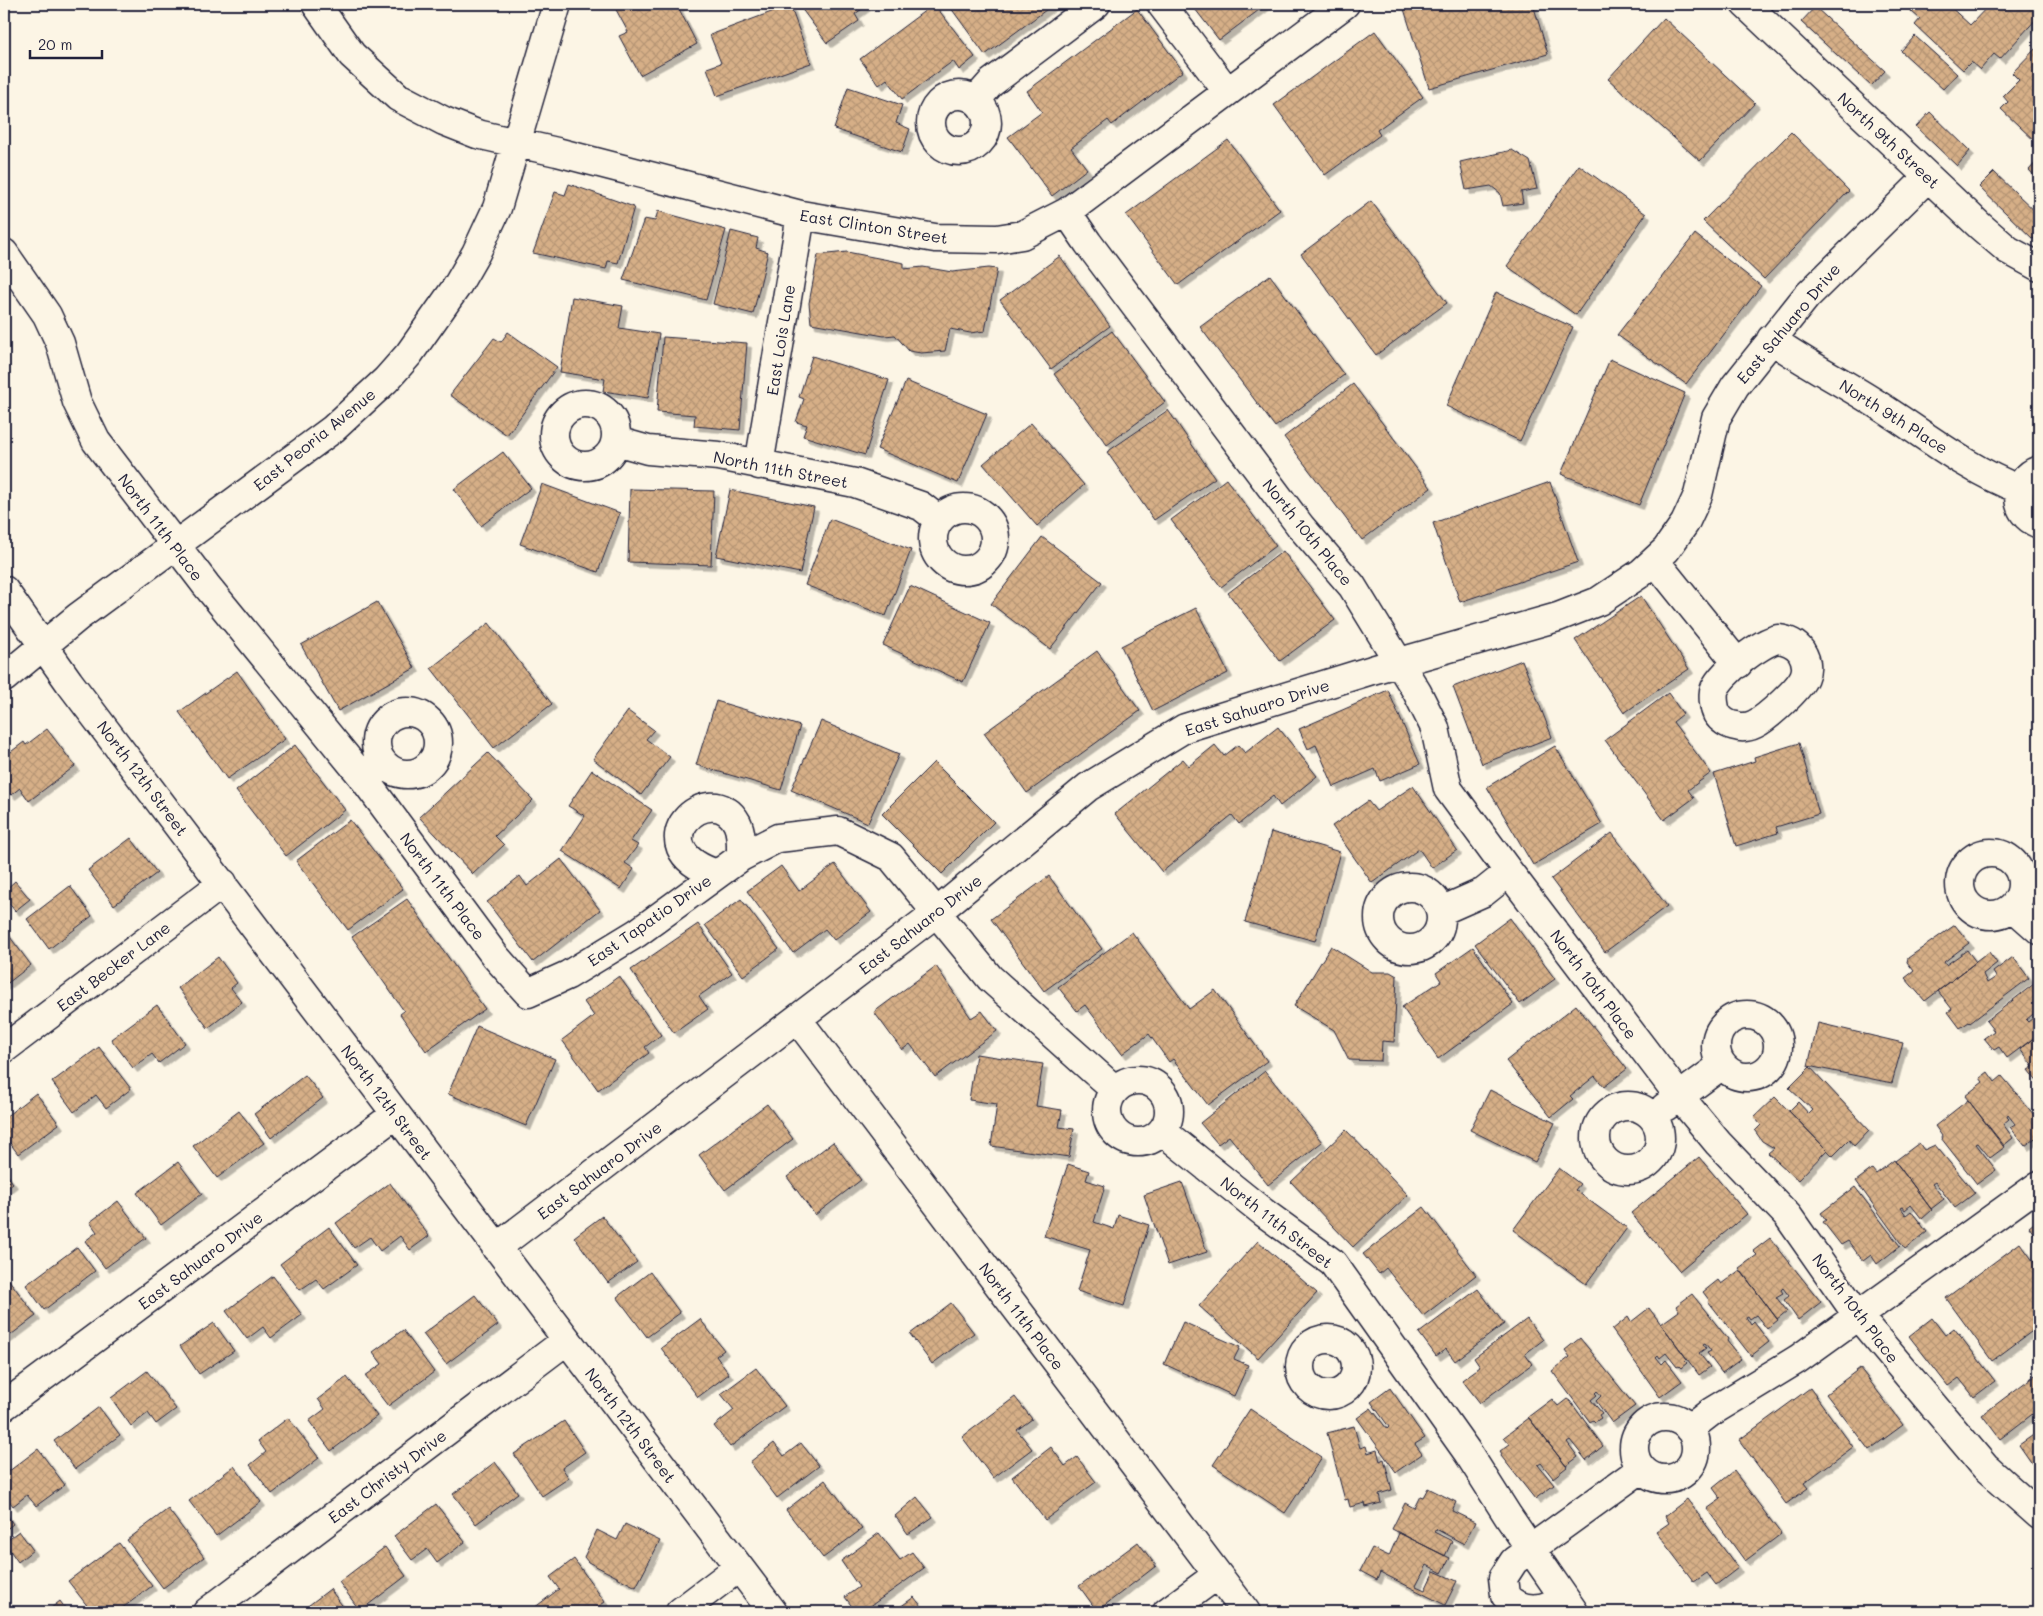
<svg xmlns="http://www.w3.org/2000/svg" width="2043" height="1616" viewBox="0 0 2043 1616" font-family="Mali,sans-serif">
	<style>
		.building { fill: url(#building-cross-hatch); stroke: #22223b; filter: url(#shadow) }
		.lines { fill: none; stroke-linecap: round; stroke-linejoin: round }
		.minor-casing { stroke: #22223b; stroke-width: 31 }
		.minor { stroke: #fcf5e5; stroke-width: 28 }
		.labels { text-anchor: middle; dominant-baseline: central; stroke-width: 4.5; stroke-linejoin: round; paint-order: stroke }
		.street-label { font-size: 16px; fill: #22223b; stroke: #fcf5e5 }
	</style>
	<defs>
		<pattern id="building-cross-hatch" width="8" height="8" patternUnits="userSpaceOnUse" patternTransform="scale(1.25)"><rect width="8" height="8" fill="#d6af87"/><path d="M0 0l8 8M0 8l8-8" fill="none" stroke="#b79675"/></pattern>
		<filter id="shadow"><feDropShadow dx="4.5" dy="4.5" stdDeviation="0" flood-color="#0004"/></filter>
	</defs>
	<rect width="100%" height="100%" fill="#fcf5e5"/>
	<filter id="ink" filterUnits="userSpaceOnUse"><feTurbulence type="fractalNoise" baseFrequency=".02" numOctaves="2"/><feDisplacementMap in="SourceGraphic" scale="10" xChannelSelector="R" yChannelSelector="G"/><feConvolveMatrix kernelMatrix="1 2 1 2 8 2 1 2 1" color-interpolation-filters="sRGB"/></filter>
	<g filter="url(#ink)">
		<path class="building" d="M613,4H684L678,7L697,44L640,75L619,36L628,32Z
			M798,4H869L855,14L859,21L827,43Z
			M934,4L975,57L959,70L953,61L902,99L887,79L879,85L860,59Z
			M948,4H1054L985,55Z
			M1194,4H1267L1219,40L1195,9L1197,8Z
			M1423,4H1533L1548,54L1429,88L1404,9Z
			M1903,4H1947L1970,25L1990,4H2039V16L2000,59L1994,54L1980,70L1971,62L1963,70L1915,25L1920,19Z
			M790,5L811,63L717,96L707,68L721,63L710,35Z
			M1815,7L1885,71L1871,86L1801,22Z
			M1137,9L1183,71L1112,125L1108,120L1071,148L1087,169L1052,196L1008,137L1042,112L1027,91Z
			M1664,18L1755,103L1700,161L1608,79Z
			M1375,31L1423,97L1377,130L1380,135L1325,175L1274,105Z
			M1915,36L1957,74L1943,89L1901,51Z
			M2039,45V141L2037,143L2001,109L2008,102L2003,96L2019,80L2012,73Z
			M848,87L902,105L896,123L910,129L902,152L834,129Z
			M1930,112L1970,151L1957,166L1916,127Z
			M1791,132L1849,191L1764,279L1703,221Z
			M1228,140L1280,210L1178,285L1126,215Z
			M1512,150L1530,161L1537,189L1521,192L1523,203L1503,206L1500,193L1491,186L1466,190L1460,162Z
			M2039,159V181L2029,170Z
			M1579,165L1646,214L1576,315L1507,266Z
			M1994,172L2039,215V234L2033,239L1979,187Z
			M569,184L634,207L618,263L608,261L606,269L533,253L555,192L565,195Z
			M1371,201L1447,303L1376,355L1301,254Z
			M658,211L726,230L706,300L623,280L644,219L655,221Z
			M731,231L758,238L756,248L768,252L753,314L713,304Z
			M1695,234L1761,286L1686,384L1617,335Z
			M847,252L904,263V269L923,267L952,272L989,268L997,269L985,331L970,333L950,329L945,351L921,353L909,351L895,335L884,336L811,323L809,303L818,255Z
			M1060,256L1110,326L1051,369L1000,300Z
			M1270,275L1344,375L1275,427L1200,327Z
			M1496,292L1573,327L1520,441L1446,406Z
			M572,297L623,306L619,328L659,334L648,398L603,391L605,379L560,372Z
			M1112,331L1165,402L1107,445L1054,374Z
			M508,332L557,367L507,435L450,395L494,338L501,342Z
			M663,337L747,343L740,430L694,426L695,415L657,412Z
			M812,356L889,380L865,455L803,436L807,425L796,422L804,399L799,397Z
			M1610,359L1685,393L1639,505L1561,474Z
			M906,381L987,414L958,483L877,449Z
			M1353,384L1431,488L1362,540L1284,437Z
			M1168,410L1215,478L1154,520L1107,452Z
			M1031,423L1084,485L1037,526L983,464Z
			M503,452L531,488L481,526L454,489Z
			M1226,479L1276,546L1221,587L1171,520Z
			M1550,482L1578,562L1460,602L1433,523Z
			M542,484L620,513L598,572L520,544Z
			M630,489L714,491L711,565L628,562Z
			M730,490L814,507L800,573L716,556Z
			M830,519L911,550L886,616L805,585Z
			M1042,537L1102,582L1050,649L991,604Z
			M1283,551L1335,620L1280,661L1228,593Z
			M910,586L990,623L963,682L883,645Z
			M1641,596L1689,669L1624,713L1575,640Z
			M377,602L415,668L338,711L301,645Z
			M1196,608L1228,673L1153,711L1121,646Z
			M489,623L552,704L494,748L431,668Z
			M1097,651L1140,711L1027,793L984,733Z
			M1522,660L1552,737L1482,764L1453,687Z
			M237,671L285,739L227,779L179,712Z
			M1388,690L1420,764L1380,781L1375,769L1334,787L1316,745L1308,749L1299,729Z
			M1668,693L1683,714L1673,722L1711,773L1688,790L1694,798L1664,820L1605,740Z
			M716,701L800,726L781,790L696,765Z
			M628,711L654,730L646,739L670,757L641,795L593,759Z
			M821,721L899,754L868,823L791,790Z
			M1278,727L1317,776L1280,806L1273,796L1239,824L1232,815L1162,872L1115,814L1183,759L1189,766L1215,745L1224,756L1238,745L1245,753Z
			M47,729L75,766L29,801L20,788L11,795L4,785V757L24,742L26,745Z
			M1799,743L1819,814L1776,827L1778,833L1736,846L1714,774L1755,761L1754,757Z
			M295,745L345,810L286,856L236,791Z
			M1555,746L1602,824L1533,865L1487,787Z
			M488,753L533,800L495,836L504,845L473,874L419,817Z
			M934,762L994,822L942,874L882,814Z
			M592,770L652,810L631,841L638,845L625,863L634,869L621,889L562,851L585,816L568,806Z
			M1413,786L1457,850L1432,868L1419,849L1372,883L1332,826L1368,801L1376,811Z
			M350,820L403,889L348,930L296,861Z
			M1271,832L1340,852L1315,941L1245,922Z
			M1612,833L1667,906L1605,952L1551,879Z
			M131,838L157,873L114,905L88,870Z
			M561,859L600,910L533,962L487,902L520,876L527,886Z
			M835,864L871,912L834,940L825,929L793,953L747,891L781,866L799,891Z
			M1049,876L1102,949L1044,991L991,919Z
			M15,881L30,899L15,911L4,897V891Z
			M70,886L92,916L49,949L27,919Z
			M407,899L485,1009L426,1051L400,1014L404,1011L352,937Z
			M741,899L779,949L743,976L705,925Z
			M1510,918L1555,979L1520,1004L1475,944Z
			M698,924L732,973L699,996L708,1009L674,1033L631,970Z
			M1955,925L1969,943L1944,962L1946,965L1967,950L1976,962L1925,1001L1905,978L1914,971L1907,962L1908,958Z
			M4,929L31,965L4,986Z
			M1132,932L1189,1009L1215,990L1267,1061L1208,1105L1173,1059L1169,1062L1149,1034L1122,1054L1085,1005L1077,1011L1058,987Z
			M1331,946L1372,972H1390L1397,976L1394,1042L1382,1041L1381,1061L1349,1060L1334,1030L1294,1006Z
			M1473,947L1513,1004L1438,1059L1402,1007L1441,981L1436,973Z
			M1989,952L1997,963L1983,974L1987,983L1996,977L1993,972L2013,957L2029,978L1970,1023L1969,1022L1960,1028L1948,1012L1952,1009L1938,991Z
			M218,957L237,983L231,988L242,1002L208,1028L178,988Z
			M936,966L971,1018L982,1011L997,1031L935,1077L910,1044L902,1050L874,1012Z
			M619,976L661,1035L645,1047L649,1053L598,1090L562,1040L594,1016L584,1002Z
			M2039,980V1009L2026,1020L2028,1022L2039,1013V1034L2007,1058L1999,1047L1994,1050L1984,1038L1994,1031L1986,1021Z
			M157,1005L185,1043L159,1063L152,1054L133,1068L111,1039Z
			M1576,1005L1627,1069L1604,1087L1595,1076L1570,1096L1573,1099L1551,1117L1506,1061Z
			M1818,1023L1903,1043L1892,1083L1808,1066Z
			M477,1026L555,1059L526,1126L448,1094Z
			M2039,1034V1084L2028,1070L2033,1067L2020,1049Z
			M99,1047L131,1089L106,1108L96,1095L74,1112L52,1082Z
			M976,1054L1043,1064L1036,1106L1062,1110L1059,1127L1074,1129L1069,1157L991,1146L997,1104L969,1100Z
			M1810,1067L1869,1130L1854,1146L1849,1140L1833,1156L1789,1111L1798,1102L1809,1114L1813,1110L1789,1088Z
			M1265,1071L1322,1142L1268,1185L1229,1136L1218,1144L1200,1123Z
			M1988,1072L1995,1082L2002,1076L2039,1121V1135L2025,1146L2010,1127L2015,1124L2008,1115L2007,1117L2009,1119L2003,1124L2013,1138L2003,1146L1965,1096L1983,1082L1980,1078Z
			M305,1075L323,1098L271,1138L254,1114Z
			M1490,1090L1555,1123L1535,1162L1470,1130Z
			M36,1093L59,1124L18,1154L4,1135V1118Z
			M1775,1097L1827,1150L1798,1180L1768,1153L1774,1148L1762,1141L1755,1131L1761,1125L1754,1117Z
			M1968,1100L2005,1147L1990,1158L1978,1143L1976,1144L1996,1170L1977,1184L1941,1138L1942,1136L1935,1126Z
			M767,1104L793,1139L725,1190L699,1155Z
			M239,1111L264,1143L217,1178L193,1146Z
			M1346,1130L1408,1195L1353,1247L1291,1182Z
			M833,1142L861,1180L815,1215L787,1177Z
			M1919,1143L1924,1150L1935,1145L1975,1193L1955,1208L1935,1182L1932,1184L1944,1199L1931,1209L1895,1161Z
			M1699,1157L1747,1214L1679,1271L1631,1213Z
			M1894,1160L1932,1210L1922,1219L1911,1205L1905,1210L1903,1207L1901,1208L1906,1215L1911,1211L1927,1232L1905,1249L1856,1181L1872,1169L1876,1174Z
			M178,1162L202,1194L161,1225L137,1193Z
			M1068,1164L1089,1171L1086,1180L1105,1186L1094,1222L1114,1229L1118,1215L1149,1225L1124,1306L1077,1291L1090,1250L1044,1236Z
			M1559,1168L1580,1184L1575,1190L1627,1228L1586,1284L1513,1230Z
			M4,1171L13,1183L4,1190Z
			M1182,1182L1207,1252L1168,1265L1144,1195Z
			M390,1183L429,1236L410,1250L400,1236L380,1251L370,1237L354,1248L336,1223Z
			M1855,1187L1900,1246L1877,1264L1871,1255L1863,1261L1848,1241L1841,1245L1823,1222L1826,1220L1821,1213Z
			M118,1201L146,1238L105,1268L85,1241L97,1232L90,1222Z
			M1424,1207L1476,1275L1423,1316L1386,1268L1379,1274L1363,1254Z
			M602,1216L637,1262L608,1283L574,1237Z
			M2039,1219V1241L2029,1227Z
			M329,1227L357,1265L324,1289L316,1279L300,1290L280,1264Z
			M1770,1238L1821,1302L1798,1320L1784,1300L1789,1296L1783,1288L1781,1290L1783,1293L1776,1297L1787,1311L1777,1319L1739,1268L1757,1255L1753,1251Z
			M1258,1241L1317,1293L1258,1358L1199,1306Z
			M2020,1243L2039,1269V1326L1992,1361L1946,1298Z
			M77,1247L95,1271L44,1310L26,1285Z
			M1740,1270L1778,1320L1767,1329L1756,1315L1750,1319L1748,1316L1746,1317L1751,1325L1754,1322L1769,1342L1751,1356L1708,1301L1709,1300L1703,1292L1718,1280L1721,1284Z
			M650,1272L680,1313L647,1337L617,1297Z
			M273,1276L302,1315L271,1338L263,1327L247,1339L226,1311Z
			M9,1280L36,1316L4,1340V1284Z
			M1478,1289L1504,1324L1455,1361L1446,1349L1436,1356L1419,1333Z
			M1692,1294L1728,1339L1727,1341L1741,1359L1722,1373L1707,1353L1711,1351L1705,1343L1703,1344L1706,1348L1699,1353L1710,1367L1699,1375L1661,1324L1679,1311L1676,1306Z
			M475,1295L498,1325L446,1364L423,1334Z
			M951,1303L974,1333L932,1364L910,1334Z
			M1649,1308L1687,1359L1685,1361L1687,1363L1681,1368L1679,1366L1677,1367L1666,1353L1660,1358L1658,1355L1656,1357L1662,1364L1666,1360L1682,1381L1660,1397L1612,1330L1628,1317L1631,1322Z
			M1932,1318L1945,1335L1954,1328L1995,1381L1974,1397L1959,1378L1948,1386L1909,1336Z
			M700,1319L724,1350L716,1356L729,1374L698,1397L661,1348Z
			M1527,1319L1543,1340L1525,1354L1532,1364L1480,1403L1462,1380L1480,1367L1474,1358Z
			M1183,1322L1240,1347L1234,1359L1248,1365L1234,1396L1164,1364Z
			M214,1323L234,1351L199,1374L180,1346Z
			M403,1330L434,1372L388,1406L365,1376L382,1364L373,1352Z
			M1580,1338L1635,1406L1612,1423L1596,1401L1601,1396L1597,1391L1595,1393L1597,1395L1591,1400L1602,1413L1599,1415L1601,1418L1595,1422L1593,1420L1590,1422L1552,1371L1570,1357L1565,1350Z
			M756,1368L785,1406L730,1447L714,1426L734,1410L721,1394Z
			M1860,1368L1903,1425L1869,1450L1826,1394Z
			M147,1371L176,1409L156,1424L148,1413L131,1426L111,1398Z
			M2039,1372V1409L2000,1439L1982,1415Z
			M347,1377L377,1416L331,1451L309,1421L325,1409L318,1399Z
			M1390,1388L1425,1438L1415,1444L1422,1454L1396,1472L1357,1418L1371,1408L1387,1429L1389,1427L1371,1402Z
			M1810,1388L1853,1447L1804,1483L1808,1488L1786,1504L1739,1440Z
			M1015,1397L1032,1419L1017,1430L1032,1449L993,1478L962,1437Z
			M1552,1399L1558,1406L1567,1399L1570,1401L1603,1446L1586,1460L1570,1440L1567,1442L1578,1457L1566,1466L1528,1417Z
			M99,1407L120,1435L75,1469L54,1441Z
			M1250,1409L1322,1457L1285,1513L1213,1465Z
			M288,1418L319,1458L272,1494L250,1465L266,1452L258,1441Z
			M1529,1418L1567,1467L1553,1478L1541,1463L1538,1465L1554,1485L1535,1499L1501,1456L1502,1454L1500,1451L1510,1444L1504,1437Z
			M564,1421L585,1452L562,1468L569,1478L542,1496L514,1454Z
			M1354,1426L1360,1448L1366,1446L1368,1453L1377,1450L1380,1461L1384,1459L1392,1490L1379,1494L1381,1503L1366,1507L1365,1503L1350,1507L1348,1499L1345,1500L1327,1433Z
			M2039,1431V1466L2035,1468L2019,1445Z
			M774,1443L784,1456L801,1443L819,1466L777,1498L750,1462Z
			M1051,1447L1065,1466L1077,1457L1096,1482L1045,1520L1012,1477Z
			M38,1449L65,1485L36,1506L27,1495L13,1506L4,1494V1475Z
			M495,1462L518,1493L476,1524L453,1494Z
			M234,1466L261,1502L216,1536L189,1501Z
			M1734,1471L1781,1534L1745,1561L1707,1509L1721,1499L1713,1488Z
			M825,1480L862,1529L823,1558L786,1510Z
			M1428,1488L1456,1502L1452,1511L1475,1522L1464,1544L1436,1529L1434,1532L1452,1541L1445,1556L1392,1529L1405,1503L1414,1508L1420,1496L1423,1497Z
			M917,1497L933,1517L908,1534L895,1516Z
			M1687,1499L1738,1568L1716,1585L1707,1573L1694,1582L1656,1532L1669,1523L1665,1516Z
			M436,1504L465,1542L437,1563L427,1549L412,1560L394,1536Z
			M168,1509L204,1557L163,1588L127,1540Z
			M4,1511L13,1524L4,1531Z
			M625,1524L660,1541L636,1587L588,1562L584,1557L597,1530L617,1540Z
			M19,1531L33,1550L18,1562L4,1542Z
			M879,1533L900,1560L912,1552L924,1568L862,1612H856L845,1597L859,1587L841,1561Z
			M1399,1533L1450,1558L1442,1573L1427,1565L1416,1586L1425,1590L1434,1571L1457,1581L1445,1605L1380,1572L1377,1580L1360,1571L1372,1548L1389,1556Z
			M1138,1542L1156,1566L1097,1611L1079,1586Z
			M119,1543L152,1586L117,1612H92L68,1581Z
			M385,1547L406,1576L360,1611L339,1582Z
			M574,1559L605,1602L591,1612H538L534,1608L559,1589L550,1577Z
			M330,1589L347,1612H300Z
			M914,1597L926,1612H893Z
			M60,1601L68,1612H46Z
			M1045,1604L1048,1612H1021Z"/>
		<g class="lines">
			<defs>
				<path id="minor" d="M316,4L352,55L398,97L444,121L477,134L557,152L801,215L935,238L997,239L1022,235L1067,212L1345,4
					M1161,4L1227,91
					M1745,4L1980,226L2008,250L2039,267
					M931 123a28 28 0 1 1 56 0a28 28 0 1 1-56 0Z
					M976,100L991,83L1096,4
					M1067,212L1088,243L1301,527L1352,586L1417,692L1435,728L1448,789L1509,872L1679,1096L1718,1143L1788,1216L1858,1316L1985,1467L2039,1515
					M4,253L47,315L60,343L77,402L96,441L206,585L361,775L495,956L528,993L568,975L637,933L741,857L778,838L838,831L891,857L990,978L1115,1090
					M1771,339C1804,363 1841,381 1875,403C1921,432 1968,470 2019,489
					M554 435a31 31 0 1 1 62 0a31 31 0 1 1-62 0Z
					M616,441L648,450L719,456L855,483L921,506L939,520
					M759,465L801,215
					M2039,470C2013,479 2012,514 2039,524
					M933 539a31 31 0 1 1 62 0a31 31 0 1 1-62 0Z
					M1655,561L1738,664
					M4,590L69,682L773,1612
					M1778,639C1787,640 1795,643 1801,651C1806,659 1808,668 1804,677C1799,689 1767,718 1755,724C1749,727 1742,728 1736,726C1728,725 1721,720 1717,714C1714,708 1713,698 1714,691C1719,674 1761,642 1778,639Z
					M4,678L78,617L333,429L386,380L409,354L457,286L476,253L497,208L557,4
					M376 743a31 31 0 1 1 62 0a31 31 0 1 1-62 0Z
					M1960 884a31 31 0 1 1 62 0a31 31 0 1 1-62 0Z
					M717,874C632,846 712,775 737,823C742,833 741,846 741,857
					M1379 918a31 31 0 1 1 62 0a31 31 0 1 1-62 0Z
					M2013,907L2039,930
					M1441,911L1484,892L1509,872
					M1716 1046a31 31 0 1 1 62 0a31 31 0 1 1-62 0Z
					M798,1020L1246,1612
					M4,1049L223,883
					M1107 1111a31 31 0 1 1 62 0a31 31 0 1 1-62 0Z
					M1596 1138a32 32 0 1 1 64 0a32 32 0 1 1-64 0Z
					M1665,1107L1722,1065
					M1162,1131L1263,1212L1333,1263L1468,1453L1508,1516L1574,1612
					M496,1248L936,913L1088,787L1185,728L1372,670L1558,617L1599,601L1641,573L1666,550L1685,523L1698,495L1716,418L1735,386L1806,297L1928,177
					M1300 1367a28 28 0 1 1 56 0a28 28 0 1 1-56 0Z
					M4,1406L396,1114
					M1634 1448a31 31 0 1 1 62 0a31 31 0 1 1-62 0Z
					M1689,1429L1711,1412L1798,1359L2039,1185
					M1563,1597C1546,1612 1519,1613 1505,1595L1503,1578L1514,1561L1641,1469
					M207,1612L567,1340
					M680,1612L738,1568
					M1167,1612L1217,1575"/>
			</defs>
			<use href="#minor" class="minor-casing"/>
			<use href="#minor" class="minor"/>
		</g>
	</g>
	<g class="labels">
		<g class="street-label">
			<text transform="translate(1889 140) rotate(43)">North 9th Street</text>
			<text transform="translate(874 226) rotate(9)">East Clinton Street</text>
			<text transform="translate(1788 323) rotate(-50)">East Sahuaro Drive</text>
			<text transform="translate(780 340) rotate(-81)">East Lois Lane</text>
			<text transform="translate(1894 416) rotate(32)">North 9th Place</text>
			<text transform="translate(314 439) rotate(-39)">East Peoria Avenue</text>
			<text transform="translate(781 469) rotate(11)">North 11th Street</text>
			<text transform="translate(161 527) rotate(53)">North 11th Place</text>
			<text transform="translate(1308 532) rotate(51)">North 10th Place</text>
			<text transform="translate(1257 707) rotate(-18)">East Sahuaro Drive</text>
			<text transform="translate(143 778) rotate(53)">North 12th Street</text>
			<text transform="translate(443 886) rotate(53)">North 11th Place</text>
			<text transform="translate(649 920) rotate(-35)">East Tapatio Drive</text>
			<text transform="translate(920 924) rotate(-38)">East Sahuaro Drive</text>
			<text transform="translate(113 966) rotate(-37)">East Becker Lane</text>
			<text transform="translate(1594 984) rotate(53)">North 10th Place</text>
			<text transform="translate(387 1102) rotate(53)">North 12th Street</text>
			<text transform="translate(599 1170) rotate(-37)">East Sahuaro Drive</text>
			<text transform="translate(1277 1222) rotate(38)">North 11th Street</text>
			<text transform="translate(200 1260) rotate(-37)">East Sahuaro Drive</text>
			<text transform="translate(1856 1308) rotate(53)">North 10th Place</text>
			<text transform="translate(1022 1316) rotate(53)">North 11th Place</text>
			<text transform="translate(631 1425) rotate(53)">North 12th Street</text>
			<text transform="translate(387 1476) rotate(-37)">East Christy Drive</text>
		</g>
	</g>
	<rect width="2043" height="1616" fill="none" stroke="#fcf5e5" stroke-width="20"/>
	<rect x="10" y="10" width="2023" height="1596" fill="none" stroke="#22223b" stroke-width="2" filter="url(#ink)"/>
	<path d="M30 50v8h72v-8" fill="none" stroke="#22223b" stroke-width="2.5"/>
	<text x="38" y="50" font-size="15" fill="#22223b" stroke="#fcf5e5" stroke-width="4" paint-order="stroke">20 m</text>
</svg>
